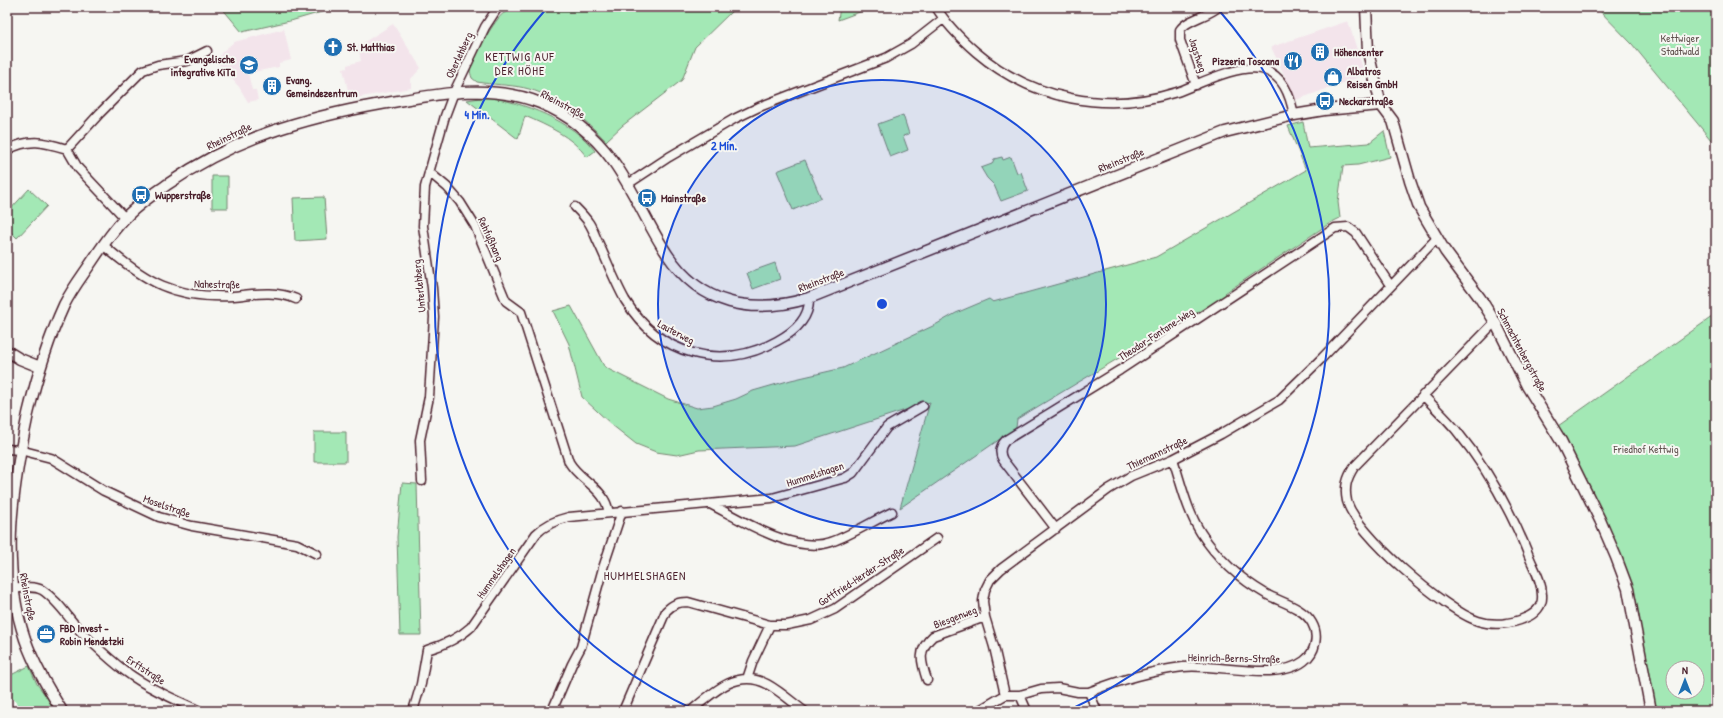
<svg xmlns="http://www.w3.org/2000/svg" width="1723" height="718" viewBox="0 0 1723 718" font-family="'Patrick Hand',sans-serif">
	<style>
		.built { fill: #f3e4eb }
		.green { fill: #a3e8b5; stroke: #768470; fill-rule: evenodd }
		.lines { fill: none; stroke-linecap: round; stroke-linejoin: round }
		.minor-casing { stroke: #4a1f2b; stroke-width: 11 }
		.tertiary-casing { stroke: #4a1f2b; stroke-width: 13 }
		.minor { stroke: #f6f6f2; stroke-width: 8 }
		.tertiary { stroke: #f6f6f2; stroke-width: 10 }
		.ring { fill: none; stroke: #1d4ed8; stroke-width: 2 }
		.labels { text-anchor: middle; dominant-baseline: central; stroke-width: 4; stroke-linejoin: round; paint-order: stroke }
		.park-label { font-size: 11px; fill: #60514e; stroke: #f6f6f2 }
		.poi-label { font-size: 11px; font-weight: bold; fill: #4a1f2b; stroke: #f6f6f2; text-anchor: start }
		.street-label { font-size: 11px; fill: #4a1f2b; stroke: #f6f6f2 }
		.neighbourhood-label { font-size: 12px; letter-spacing: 1px; fill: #4a1f2b; stroke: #f6f6f2 }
		.centre { fill: #1d4ed8; stroke: #f6f6f2; stroke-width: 2 }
		.ring-label { font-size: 12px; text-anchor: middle; font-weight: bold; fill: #1d4ed8; stroke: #f6f6f2; stroke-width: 4; stroke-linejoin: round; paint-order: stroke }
	</style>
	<rect width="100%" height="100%" fill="#f6f6f2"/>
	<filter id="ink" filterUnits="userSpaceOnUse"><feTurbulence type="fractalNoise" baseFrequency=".025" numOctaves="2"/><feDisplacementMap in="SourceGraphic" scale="8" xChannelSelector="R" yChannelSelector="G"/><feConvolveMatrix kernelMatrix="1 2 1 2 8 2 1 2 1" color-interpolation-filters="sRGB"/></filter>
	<g filter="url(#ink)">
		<path class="built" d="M1348,21L1365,75L1296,100L1271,47Z
			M393,24L421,68L411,79V88L350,99L343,69L347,68V65L361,61L358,46Z
			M284,29L291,60L279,63V67L248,73L252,90H256L258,100L248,102L239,87L217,62L222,52L234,42Z"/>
		<path class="green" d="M221,7H326L325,11L294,20L242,32Z
			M524,7H730L732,11L695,47L682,80L622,126L606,141C585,119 560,98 529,89C515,85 498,85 483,83L477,82L472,78C471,75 470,72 470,69C473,58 495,18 504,13C510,9 518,11 524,7Z
			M840,7H873L838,20Z
			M1596,7H1716V146L1632,44Z
			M487,97C522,102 573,121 595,151L587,157C571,136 548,126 525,116L518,139L467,100Z
			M903,115L909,134L903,136L908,150L890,157L878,124Z
			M1303,122L1308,148L1369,143L1384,131L1390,157L1358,165L1343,166L1338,202L1340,218L1330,223L1225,293L1227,295L1127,359L1124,355L1017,419L1016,428L900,508L930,402L795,446L699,450L677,455L656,452L636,444L612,425L582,397L569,344L553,311L571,306L604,366L610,370L668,399L697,408L713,406L736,399L753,391L791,380L843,368L935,325L956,313L989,299L993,302L1156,257L1306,170L1288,126Z
			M1002,157L1003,160L1011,157L1017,173L1021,172L1028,191L1001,201L994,185L987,178L981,168L992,164L994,159Z
			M805,160L821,198L793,210L777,171Z
			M212,176H228V208H212Z
			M29,189L47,206L17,238L7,228V213Z
			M324,197L327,239L295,241L293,198Z
			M775,263L780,279L753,289L747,273Z
			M1716,314V711H1654L1631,589L1565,438L1558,426ZM1673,668H1697V692H1673Z
			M314,432H346V462H314Z
			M402,483L417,484L421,635H400L397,537Z
			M29,666L37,684L57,711H25L7,693V677Z"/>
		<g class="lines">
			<defs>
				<path id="minor" d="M936,7C946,24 961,39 976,52C1032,100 1107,114 1177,92C1199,84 1238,64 1261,69C1283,74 1290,95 1294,115
					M1196,85L1180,40V30C1187,19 1207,17 1218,7
					M67,149L100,113L143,70L158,65L187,61L207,51
					M7,150C30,138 43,142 67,149L78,168L125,218
					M429,172L447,187L460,202L475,226L506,301L521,312L569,462C578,478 598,486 605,501C607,504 608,509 609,513
					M628,184L669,157L734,119L759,107L886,58L911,44L943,19
					M575,207C580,212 585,217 589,223C593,229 595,236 598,242C607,261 615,282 625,300C659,355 720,372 777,341C794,332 810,318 809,298
					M103,245C146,282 174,299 233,296C254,294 276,290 296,299
					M1423,395C1434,407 1446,418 1456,430C1488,469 1513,515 1531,561C1536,572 1542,583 1542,595C1543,606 1535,614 1525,618C1512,624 1493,626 1478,621C1446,611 1355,533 1347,501C1344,487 1347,478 1354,467L1495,322
					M7,449L20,450L51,458L104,491L159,517L192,526L297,544L317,554
					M422,481L420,440L429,397L434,317L432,288L423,226L425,187L445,116L454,92L485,27L498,7
					M710,504C742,520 795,555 831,542C851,535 873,521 892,512
					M1056,529L1003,460C999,453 1000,446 1006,440L1120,370L1335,228L1348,227L1356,233L1390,285
					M13,589C22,588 33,585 42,590C59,601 70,621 84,635C97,647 110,660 125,671C148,688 174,699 200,711
					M747,679L753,661L770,625
					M927,680C921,662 917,650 933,636L985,617
					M1089,692C1120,680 1150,671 1183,667C1217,663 1277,682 1304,661C1316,652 1319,635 1312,623C1303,607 1280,602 1266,594C1240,579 1217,558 1201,533C1187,511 1181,483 1173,459
					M1005,695L994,647L985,617L983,601L985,590L990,580L1001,569L1109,489L1131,476L1173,459L1221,434L1279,400L1322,358L1437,238
					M1005,695H1020L1041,689L1058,688L1078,692H1089L1097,711
					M1020,695L1027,711
					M413,711L421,684L427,650C444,645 458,639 471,627L536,534C546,524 556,520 569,517L772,498L845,478L853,473L887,427L923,406
					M552,711L572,664L581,647L603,568L622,511
					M623,711L666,611C673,604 678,602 688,602L770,625H787L811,620L835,609L937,538
					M691,711C712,693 737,668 767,684C780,691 792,702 804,711
					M978,711L1005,695"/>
				<path id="tertiary" d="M1366,7L1368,52L1381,105L1393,121L1410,181L1419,207L1445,251L1480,298L1495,322L1527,386L1561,441L1600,520L1616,557L1628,589L1651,711
					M7,351L20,359L40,367
					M62,711C48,688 34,665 25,639C0,565 12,489 28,414C37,376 48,340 64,305C72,289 83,275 93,260C103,245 113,230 126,217C138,204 154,194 168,184C234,138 303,118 381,104C433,95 489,82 540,103C570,115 594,135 613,161C634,190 647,224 667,254C701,306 753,315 809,298L1225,132L1294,115L1324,110L1381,105"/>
			</defs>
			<use href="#minor" class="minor-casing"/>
			<use href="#tertiary" class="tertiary-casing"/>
			<use href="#minor" class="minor"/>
			<use href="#tertiary" class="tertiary"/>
		</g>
	</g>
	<circle cx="882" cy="304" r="224" fill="#1d4ed8" fill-opacity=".12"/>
	<g class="ring">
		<circle cx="882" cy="304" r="224"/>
		<path d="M697 711A447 447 0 0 1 547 8M1217 8A447 447 0 0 1 1067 711"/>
	</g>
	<defs>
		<symbol id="church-disc" viewBox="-11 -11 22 22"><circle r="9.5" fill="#1f6fb2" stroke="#f6f6f2"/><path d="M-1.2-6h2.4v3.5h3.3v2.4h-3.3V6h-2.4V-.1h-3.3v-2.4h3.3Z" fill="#fff"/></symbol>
		<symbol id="building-disc" viewBox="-11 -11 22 22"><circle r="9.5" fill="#1f6fb2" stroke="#f6f6f2"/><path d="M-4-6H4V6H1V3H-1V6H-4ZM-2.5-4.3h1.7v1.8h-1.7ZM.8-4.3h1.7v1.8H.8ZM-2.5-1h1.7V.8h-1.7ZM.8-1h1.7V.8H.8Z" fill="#fff"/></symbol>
		<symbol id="restaurant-disc" viewBox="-11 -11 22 22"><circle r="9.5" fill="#1f6fb2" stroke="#f6f6f2"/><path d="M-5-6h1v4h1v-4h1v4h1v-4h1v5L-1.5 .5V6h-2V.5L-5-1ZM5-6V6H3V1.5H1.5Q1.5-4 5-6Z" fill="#fff"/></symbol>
		<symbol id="school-disc" viewBox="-11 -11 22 22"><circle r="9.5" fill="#1f6fb2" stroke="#f6f6f2"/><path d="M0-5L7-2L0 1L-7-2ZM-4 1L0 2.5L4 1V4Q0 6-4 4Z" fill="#fff"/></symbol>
		<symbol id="shop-disc" viewBox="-11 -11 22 22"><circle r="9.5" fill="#1f6fb2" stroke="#f6f6f2"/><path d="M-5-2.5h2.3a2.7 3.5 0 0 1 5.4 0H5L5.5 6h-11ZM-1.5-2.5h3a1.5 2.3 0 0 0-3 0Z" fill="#fff"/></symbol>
		<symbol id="bus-disc" viewBox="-11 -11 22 22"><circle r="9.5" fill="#1f6fb2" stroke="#f6f6f2"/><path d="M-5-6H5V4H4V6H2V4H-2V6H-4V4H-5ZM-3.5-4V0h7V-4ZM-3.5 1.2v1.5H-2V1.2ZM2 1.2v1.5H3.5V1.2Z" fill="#fff"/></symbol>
		<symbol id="office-disc" viewBox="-11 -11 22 22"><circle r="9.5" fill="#1f6fb2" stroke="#f6f6f2"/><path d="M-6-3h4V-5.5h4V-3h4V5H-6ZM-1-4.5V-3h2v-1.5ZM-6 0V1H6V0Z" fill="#fff"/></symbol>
	</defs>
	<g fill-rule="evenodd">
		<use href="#church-disc" x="322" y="36" width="22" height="22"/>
		<use href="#building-disc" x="1309" y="41" width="22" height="22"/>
		<use href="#restaurant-disc" x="1282" y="50" width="22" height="22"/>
		<use href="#school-disc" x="238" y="54" width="22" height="22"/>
		<use href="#shop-disc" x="1322" y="66" width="22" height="22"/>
		<use href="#building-disc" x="261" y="75" width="22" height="22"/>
		<use href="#bus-disc" x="1314" y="90" width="22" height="22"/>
		<use href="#bus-disc" x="130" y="184" width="22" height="22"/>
		<use href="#bus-disc" x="636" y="187" width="22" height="22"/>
		<use href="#office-disc" x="35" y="623" width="22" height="22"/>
	</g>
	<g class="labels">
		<g class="park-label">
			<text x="1680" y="38">Kettwiger<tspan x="1680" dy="13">Stadtwald</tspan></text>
			<text x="1646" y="449">Friedhof Kettwig</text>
		</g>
		<g class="poi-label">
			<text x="347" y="47">St. Matthias</text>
			<text x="1334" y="52">Höhencenter</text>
			<text x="235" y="59" text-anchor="end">Evangelische<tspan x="235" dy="13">integrative KiTa</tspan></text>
			<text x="1279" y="61" text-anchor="end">Pizzeria Toscana</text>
			<text x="1347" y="71">Albatros<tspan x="1347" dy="13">Reisen GmbH</tspan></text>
			<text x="286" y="80">Evang.<tspan x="286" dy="13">Gemeindezentrum</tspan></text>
			<text x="1339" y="101">Neckarstraße</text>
			<text x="155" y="195">Wupperstraße</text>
			<text x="661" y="198">Mainstraße</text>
			<text x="60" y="628">FBD Invest -<tspan x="60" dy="13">Robin Mendetzki</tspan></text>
		</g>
		<g class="street-label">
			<text transform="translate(459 55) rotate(-65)">Oberlehberg</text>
			<text transform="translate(1198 55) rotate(72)">Jagstweg</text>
			<text transform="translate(563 104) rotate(28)">Rheinstraße</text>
			<text transform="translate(229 136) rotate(-26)">Rheinstraße</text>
			<text transform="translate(1121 160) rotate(-22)">Rheinstraße</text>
			<text transform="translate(491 239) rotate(66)">Rehfußhang</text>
			<text transform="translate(821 280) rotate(-21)">Rheinstraße</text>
			<text transform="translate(217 284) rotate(1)">Nahestraße</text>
			<text transform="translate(419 286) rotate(-96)">Unterlehberg</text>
			<text transform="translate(676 332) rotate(28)">Lauterweg</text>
			<text transform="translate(1156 334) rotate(-33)">Theodor-Fontane-Weg</text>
			<text transform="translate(1522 350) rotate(62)">Schmachtenbergstraße</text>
			<text transform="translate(1157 453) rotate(-25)">Thiemannstraße</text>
			<text transform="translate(815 474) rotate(-18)">Hummelshagen</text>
			<text transform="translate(167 506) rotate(19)">Moselstraße</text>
			<text transform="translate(496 573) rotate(-55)">Hummelshagen</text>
			<text transform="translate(861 576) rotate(-33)">Gottfried-Herder-Straße</text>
			<text transform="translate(28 597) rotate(79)">Rheinstraße</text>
			<text transform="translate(955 617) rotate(-21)">Biesgenweg</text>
			<text transform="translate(1234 658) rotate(1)">Heinrich-Berns-Straße</text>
			<text transform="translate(146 670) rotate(33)">Erftstraße</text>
		</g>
		<g class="neighbourhood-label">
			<text x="520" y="56">KETTWIG AUF<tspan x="520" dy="14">DER HÖHE</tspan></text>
			<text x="645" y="575">HUMMELSHAGEN</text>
		</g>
	</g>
	<circle cx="882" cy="304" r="6" class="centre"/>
	<g class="ring-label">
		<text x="477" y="119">4 Min.</text>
		<text x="724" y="150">2 Min.</text>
	</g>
	<rect width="1723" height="718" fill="none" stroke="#f6f6f2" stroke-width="24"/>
	<rect x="12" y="12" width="1699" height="694" fill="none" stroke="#4a1f2b" stroke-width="1.5" filter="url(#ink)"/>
	<g transform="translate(1685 680)"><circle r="19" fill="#f6f6f2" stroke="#b1a0a2"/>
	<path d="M0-3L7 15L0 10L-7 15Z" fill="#1f6fb2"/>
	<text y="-6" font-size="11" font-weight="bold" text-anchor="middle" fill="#4a1f2b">N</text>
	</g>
</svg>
